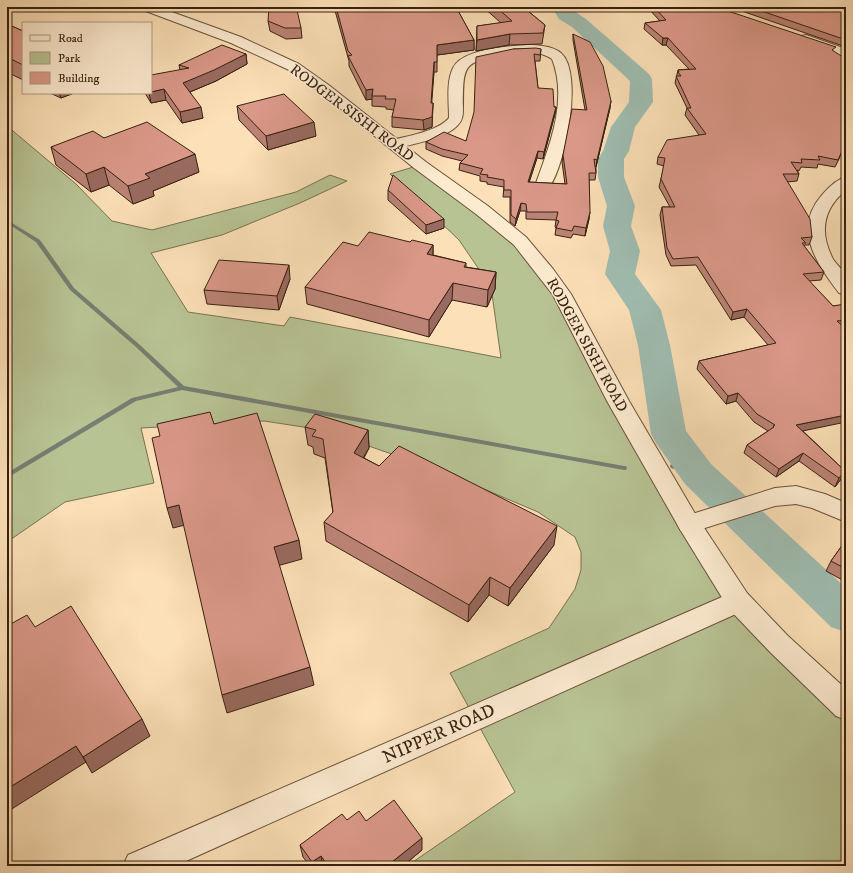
<svg xmlns="http://www.w3.org/2000/svg" width="853" height="873" viewBox="0 0 853 873" font-family="'IM FELL DW Pica',serif">
	<style>
		.green { fill: #b8c394; stroke: #787252 }
		.lines { fill: none; stroke-linecap: round; stroke-linejoin: round }
		.stream { fill: #767f71; fill-rule: evenodd }
		.river { fill: #9fbdb1; fill-rule: evenodd }
		.minor-casing { stroke: #69513a; stroke-width: 2 }
		.tertiary-casing { stroke: #69513a; stroke-width: 2 }
		.minor { fill: #fdebd0; fill-rule: evenodd }
		.tertiary { fill: #fdebd0; fill-rule: evenodd }
		.wall { fill: #bb8375; stroke: #382111 }
		.shaded-wall { fill: #996a5f; stroke: #382111 }
		.building { fill: #da9888; stroke: #382111 }
		.labels { text-anchor: middle; dominant-baseline: central; stroke-width: 3; stroke-linejoin: round; paint-order: stroke }
		.street-label { font-size: 15px; fill: #382111; stroke: #fdebd0 }
		.near-street-label { font-size: 18px; fill: #382111; stroke: #fdebd0 }
	</style>
	<rect width="100%" height="100%" fill="#fce0b7"/>
	<filter id="stains"><feTurbulence type="fractalNoise" baseFrequency=".005" numOctaves="4"/><feColorMatrix values="0 0 0 0 .2 0 0 0 0 .09 0 0 0 0 .02 0 0 0 .5 -.17"/></filter>
	<radialGradient id="worn" r=".72"><stop offset=".6" stop-color="#630" stop-opacity="0"/><stop offset="1" stop-color="#630" stop-opacity=".3"/></radialGradient>
	<path class="green" d="M7,126L76,184L112,221L152,230L296,192L330,175L347,181L300,203L222,235L151,253L188,312L284,326L290,317L501,358L491,287L459,240L390,174L420,165L531,253L687,524L846,710V866H407L515,792L450,673L549,628L575,589L581,570V552L575,537L538,512L446,473L323,430L264,421L141,428L154,483L65,502L7,542Z"/>
	<g class="lines">
		<path class="stream" d="M7,220L40,240L74,288L140,345L184,386L624,466H626L627,468L626,470H624L182,390L136,401L7,478V473L132,398L178,387L136,347L70,290L36,242L7,223Z
			M671,464H675L700,472L701,474L700,476H698L671,468L670,466Z"/>
		<path class="river" d="M552,7H572L574,11L586,19L649,74L652,79L653,102L635,127L629,151L624,159V177L635,206L631,226L640,251L635,274L661,310L670,345L686,431L711,464L846,588V632L831,627L685,484L656,443L651,434L638,345L629,310L605,274L610,251L603,226L607,206L598,177V159L603,151L611,127L629,102L630,81L572,27L559,19Z"/>
		<defs>
			<path id="minor" d="M806,35L846,49V57L801,42L800,39L801,36Z
				M528,45C539,45 553,46 561,53C584,73 565,165 550,186L544,188L538,186L536,183C550,144 568,100 552,59C539,50 522,52 507,55C464,62 463,62 463,107C463,115 463,120 457,126C444,139 412,144 394,149L389,147L386,144L389,141C406,136 437,132 449,118C449,103 446,82 453,68C462,49 509,46 528,45Z
				M846,177V190C823,209 819,232 833,259C837,265 843,270 846,276C848,281 846,290 846,295L839,293C817,264 792,229 822,195C828,188 837,179 846,177Z
				M796,486L825,494L846,503V522L812,508L796,504L775,506L689,533L681,531L677,524L681,517L689,515L775,488Z
				M738,590L747,593L751,601L747,609L175,866H123L128,855Z"/>
			<path id="tertiary" d="M141,7H158L241,37L299,64L330,86L426,162L488,206L526,237L553,269L571,294L629,401L697,517L747,593L788,636L846,689V720L836,716L770,652L729,609L681,531L607,401L553,295L514,245L476,214L414,168L320,92L289,70L231,43L143,10Z"/>
		</defs>
		<use href="#minor" class="minor-casing"/>
		<use href="#tertiary" class="tertiary-casing"/>
		<use href="#minor" class="minor"/>
		<use href="#tertiary" class="tertiary"/>
	</g>
	<path class="wall" d="M334,7H456L474,40V50L437,55V72H434L431,103H433L432,127L424,130L392,127V117L394,110L386,109V107L372,106V99L366,100L349,66V61Z
		M483,7H523L545,25L542,44L509,45L476,51L477,26L501,23Z
		M647,7H716L834,52L842,151L839,159L835,167L818,164L817,168L801,167L799,171L797,170L799,174L797,181L787,182L812,237L809,245H805L804,246L824,272L821,280L809,281L833,306L846,305V327L844,328L803,431L845,471L841,479L835,487L799,461L776,477L744,453L747,445L768,431L754,422L736,401L726,404L697,369L699,361L768,345L744,317L731,320L696,265L671,266L666,255L660,215L662,207H670L659,187L664,166L657,164L658,157L699,135L685,115L687,108L675,83L678,70L689,69L666,45H662L644,29L645,23L660,21Z
		M730,7H846V47Z
		M292,11L301,28L302,38L286,39L270,31L268,21Z
		M7,24L23,31V80L7,72Z
		M573,34L610,108L596,167V173L595,180H589V219L585,236L573,234L571,238L555,235L556,228L555,227L556,220L526,219V211H520L515,226L510,222V197H503L504,187L487,184V182L480,181V176L459,170L460,163L462,161L442,156L426,149V142L466,141L513,49H541L540,61H535L538,88L554,107H556L555,114L543,159L537,158L529,182L565,184L562,162L563,155L585,110L573,40Z
		M246,54L247,64L216,81L190,92L203,118L182,123L166,100L151,103L145,93H151L180,70L179,65Z
		M50,93H74L61,98Z
		M237,106L316,136L268,150L239,120Z
		M104,138L199,172L153,191L154,196L133,204L109,185L91,192L56,165L51,147Z
		M388,190L444,228L426,234L388,200Z
		M846,215V226L844,222Z
		M410,242L433,245V255L466,263V267L496,272L495,289L487,307L452,300L429,337L307,304L305,287Z
		M290,279L279,310L207,304L204,290Z
		M305,427L368,430L369,448L364,458L379,466L554,545L508,606L489,595L468,622L326,541L324,522L333,513L325,458L314,454L313,447L308,445Z
		M846,540V582L826,571L831,561Z
		M347,820L366,821L422,850L403,866H310L303,857L300,845Z"/>
	<path class="shaded-wall" d="M510,34L509,45L476,51L477,40Z
		M663,38H668L666,45H662Z
		M474,40V50L437,55V45Z
		M246,54L247,64L216,81L185,94L183,83Z
		M434,62V72L431,113V103Z
		M164,89L166,100L151,103L149,93H151V92Z
		M373,89L372,96V99L366,100V90Z
		M59,93H74L61,98Z
		M611,101L610,108L596,167L597,160Z
		M433,103L432,127L424,130L423,120Z
		M201,107L203,118L182,123L180,112Z
		M556,107L555,114L543,159L544,152Z
		M314,122L316,136L268,150L266,136Z
		M538,151L537,158L527,189L528,182Z
		M195,154L199,172L153,191L154,196L133,204L128,186L145,174Z
		M104,167L109,185L91,192L86,174Z
		M521,203L520,211L515,226L516,219Z
		M590,212L589,219L585,236L586,228Z
		M444,219V228L426,234V225Z
		M433,245V262L427,254Z
		M289,265L290,279L279,310L277,296Z
		M496,272L495,289L487,307L488,290Z
		M453,283L452,300L429,337V320Z
		M747,309L744,317L731,320L733,312Z
		M738,393L736,401L726,404L728,396Z
		M846,415V422L793,433L796,425Z
		M368,430L369,448L355,471L354,453Z
		M803,453L799,461L776,477L779,469Z
		M845,471L841,479L835,487L839,478Z
		M179,505L185,525L173,528L167,508Z
		M557,526L554,545L508,606L510,588Z
		M299,540L302,559L277,566L274,547Z
		M490,577L489,595L468,622L469,605Z
		M310,667L314,685L227,713L222,695Z
		M142,719L150,736L92,773L83,757Z
		M76,746L86,762L7,812V789Z
		M422,838V850L403,866H387Z
		M321,856L323,866H313L312,862Z"/>
	<path class="building" d="M269,7H292V11L297,10L301,28H285L268,21Z
		M336,7H456L474,40L437,45V62H434L431,103H433L432,117L423,120L392,117L396,99H385L386,96H372L373,89L366,90L348,56L352,55L348,51Z
		M496,7H523L545,25L543,33L510,34L477,40V26L512,21Z
		M654,7H716L836,47L832,50L846,59V135L842,151L838,160L818,156L820,160L801,159L802,163L791,162L799,174H783L810,219L812,237L801,238L806,243H802L824,272L803,274L833,306L845,304L846,305V320L837,321L846,329V415L796,425L845,471L839,478L803,453L779,469L747,445L774,427L773,426L775,425L757,414L738,393L728,396L699,361L776,343L747,309L733,312L698,257L673,259L667,248L662,207H675L661,179L665,158L658,157L667,140L706,134L687,108H691L676,76H681L678,72H679L678,70L696,69L668,38H663L645,23L666,20Z
		M750,7H846V40Z
		M7,24L23,31V65L7,57Z
		M573,34L590,42L603,66L611,101L597,160L594,159L596,173H589L590,212L586,228L574,226L572,231L556,228L559,221L556,220L558,212H527L526,204L521,203L516,219L511,215V190H504V180L487,177L488,175L480,174L483,169L460,163L468,155L442,149L426,142L444,132L466,141L474,112L476,57L513,49L536,48L541,49L540,55L534,54L538,88L553,89L554,107H556L544,152L538,151L528,182L567,184L563,155L572,109L587,110Z
		M222,45L246,54L214,70L183,83L201,107L180,112L164,89L151,92V75L189,68L179,65Z
		M284,94L314,122L266,136L237,106Z
		M147,122L195,154L145,174L150,178L128,186L104,167L86,174L51,147L93,131L104,138Z
		M393,175L444,219L426,225L388,190Z
		M369,232L410,242L412,240L433,245L427,254L466,263L464,267L496,272L488,290L453,283L429,320L305,287L343,242L358,246Z
		M219,260L289,265L277,296L204,290Z
		M210,412L214,424L257,413L299,540L274,547L310,667L222,695L179,505L167,508L152,438L160,436L157,424Z
		M315,414L368,430L354,453L379,466L399,446L557,526L510,588L490,577L469,605L324,522L333,512L323,439L312,436L316,430L305,427Z
		M846,540V569L831,561Z
		M71,606L142,719L83,757L76,746L7,789V626L27,615L35,627Z
		M394,800L422,838L387,866H328L321,856L312,862L300,845L342,814L347,820L359,811L366,821Z"/>
	<g class="labels">
		<g class="street-label">
			<text transform="translate(352 113) rotate(37)">RODGER SISHI ROAD</text>
			<text transform="translate(587 345) rotate(61)">RODGER SISHI ROAD</text>
		</g>
		<g class="near-street-label">
			<text transform="translate(439 734) rotate(-24)">NIPPER ROAD</text>
		</g>
	</g>
	<rect width="853" height="873" fill="none" stroke="#fce0b7" stroke-width="24"/>
	<rect x="8" y="8" width="837" height="857" fill="none" stroke="#382111" stroke-width="2"/>
	<rect x="12" y="12" width="829" height="849" fill="none" stroke="#382111"/>
	<rect x="22" y="22" width="130" height="72" fill="#fdebd0" stroke="#ae9a84"/>
	<rect x="30" y="35" width="20" height="6" fill="#fdebd0" stroke="#ae9a84"/>
	<text x="58" y="42" font-size="12" fill="#382111">Road</text>
	<rect x="30" y="52" width="20" height="12" fill="#b8c394" stroke="#ae9a84"/>
	<text x="58" y="62" font-size="12" fill="#382111">Park</text>
	<rect x="30" y="72" width="20" height="12" fill="#da9888" stroke="#ae9a84"/>
	<text x="58" y="82" font-size="12" fill="#382111">Building</text>
	<rect width="100%" height="100%" filter="url(#stains)"/>
	<rect width="100%" height="100%" fill="url(#worn)"/>
</svg>
